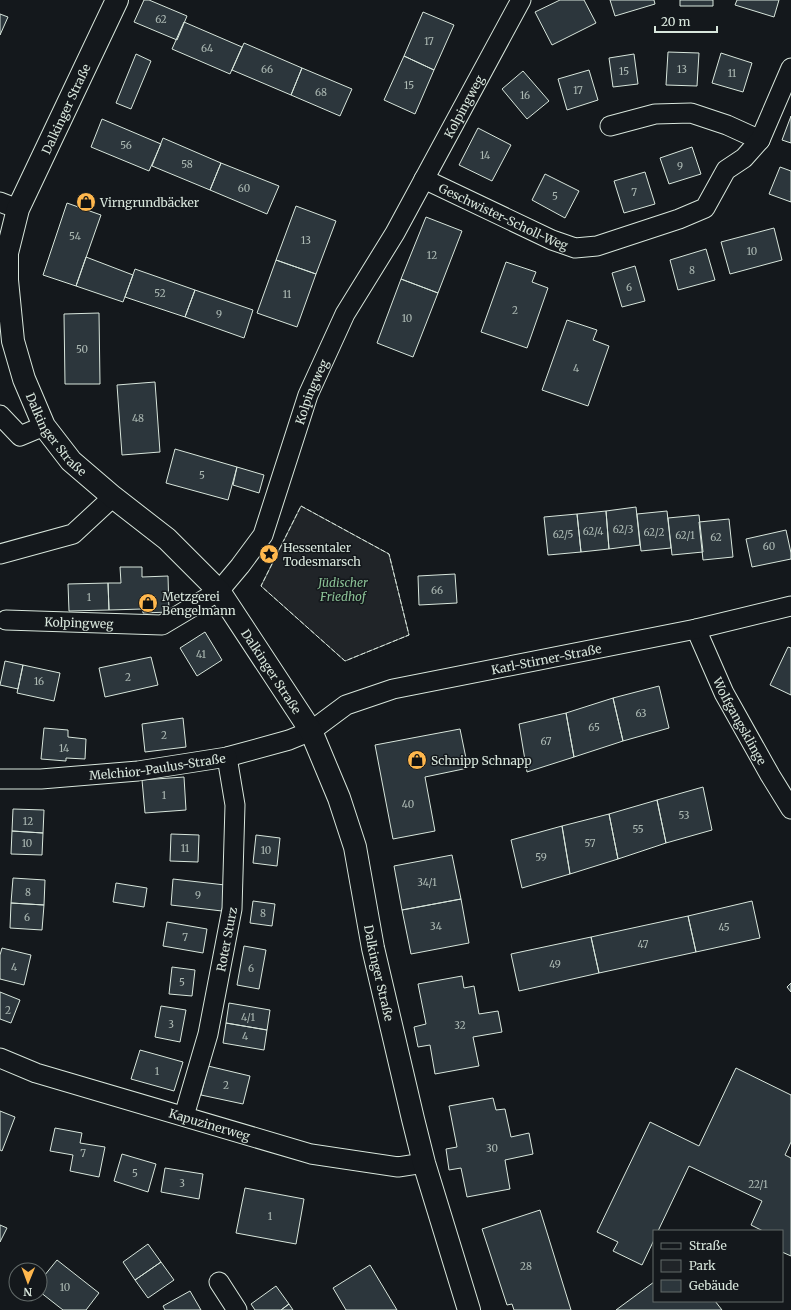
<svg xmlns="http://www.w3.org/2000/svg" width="791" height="1310" viewBox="0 0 791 1310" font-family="Merriweather,serif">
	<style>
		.green { fill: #202428; stroke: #939e99 }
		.building { fill: #2c363c; stroke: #d8e6dc }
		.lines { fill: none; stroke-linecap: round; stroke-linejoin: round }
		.street-casing { stroke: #d8e6dc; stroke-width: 21 }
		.secondary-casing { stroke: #d8e6dc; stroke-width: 24 }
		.street { stroke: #14181c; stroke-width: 19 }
		.secondary { stroke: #14181c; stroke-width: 22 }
		.fence { stroke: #d8e6dc; stroke-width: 1; stroke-dasharray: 5 2; stroke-linecap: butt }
		.labels { text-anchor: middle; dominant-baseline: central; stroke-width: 3; stroke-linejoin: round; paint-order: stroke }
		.number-label { font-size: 10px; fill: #adbab4 }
		.street-label { font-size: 12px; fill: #d8e6dc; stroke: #14181c }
		.poi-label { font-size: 12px; fill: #d8e6dc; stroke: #14181c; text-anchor: start }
		.park-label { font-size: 12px; font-style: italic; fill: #8ac095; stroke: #14181c }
	</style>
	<rect width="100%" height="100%" fill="#14181c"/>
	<path class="green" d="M301,506L389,554L409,635L345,661L261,586Z"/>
	<path class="building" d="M144,0H149L187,16L177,40L134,22Z
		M560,0H584L596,23L552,45L535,12Z
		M610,0H654L655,4L615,16Z
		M680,0H713V6H680Z
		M737,0H779L774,17L735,5Z
		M423,12L454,25L434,70L404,56Z
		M0,14L8,17L0,35Z
		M184,22L242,47L230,74L172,49Z
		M244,43L302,68L291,95L232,70Z
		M668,52L699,53L697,86L666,85Z
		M721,53L752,63L743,92L712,83Z
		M136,54L151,61L131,109L116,103Z
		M634,54L638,84L613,87L609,58Z
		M404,56L434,70L415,114L384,100Z
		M302,68L352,89L340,116L291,95Z
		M589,70L598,100L567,110L558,79Z
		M523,71L549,101L527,119L502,89Z
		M791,116V143L782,140Z
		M102,119L161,144L149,171L91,147Z
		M478,128L511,145L492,181L459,165Z
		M163,138L221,163L210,190L152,166Z
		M692,147L701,174L669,184L660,158Z
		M221,163L279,186L267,214L210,190Z
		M780,167L791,171V202L769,194Z
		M645,172L655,204L624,213L614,181Z
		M545,174L579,191L565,218L532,200Z
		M67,203L101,215L76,286L43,275Z
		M296,206L336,221L316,274L276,260Z
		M426,217L462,231L438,293L401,279Z
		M774,228L782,260L730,274L721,242Z
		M706,249L715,280L678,290L670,260Z
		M86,257L133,275L123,302L76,286Z
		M276,260L316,274L297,327L257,313Z
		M506,262L536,272L532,282L548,288L527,348L481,332Z
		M635,266L645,301L622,307L612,273Z
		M135,269L195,290L185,317L125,297Z
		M401,279L438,293L413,357L377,343Z
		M195,290L253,310L244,338L185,317Z
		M99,313L100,384H65L64,314Z
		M567,320L597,330L593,340L609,346L588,406L542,390Z
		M155,382L160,452L122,455L117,385Z
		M175,449L237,467L228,500L166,483Z
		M237,467L264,475L259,493L233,485Z
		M636,507L640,545L609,549L606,511Z
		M606,511L609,549L581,552L577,514Z
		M667,511L671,548L641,551L637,514Z
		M577,514L581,552L548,555L544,517Z
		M699,515L703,552L672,555L668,518Z
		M729,519L733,557L703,560L699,522Z
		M786,530L791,553V559L752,567L746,539Z
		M120,567H142V577L168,576L169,612L143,613V609L109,610L108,583H121Z
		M455,574L457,603L419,605L418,576Z
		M108,583L109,610L69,611L68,584Z
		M205,632L222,660L197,676L180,648Z
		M788,647L791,648V695L770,685Z
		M151,657L158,685L105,697L99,668Z
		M5,661L23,665L18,689L0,685Z
		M23,665L60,673L54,701L17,693Z
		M659,686L669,728L623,741L613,698Z
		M613,698L623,741L574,757L566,713Z
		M566,713L574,757L527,772L519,724Z
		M183,718L186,747L145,752L142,724Z
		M44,728L68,730V737L86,739L85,759L66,758V761L41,759Z
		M460,729L468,768L425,777L435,831L393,839L375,745Z
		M184,777L186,810L145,813L142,780Z
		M703,787L712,830L666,843L657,800Z
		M657,800L666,843L618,859L609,814Z
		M13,809L44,810L43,833L12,831Z
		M609,814L618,859L570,874L562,826Z
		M562,826L570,874L522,888L511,840Z
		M12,831L43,833L42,855L11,854Z
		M171,834L199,835L198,862L170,861Z
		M256,835L280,838L277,866L253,863Z
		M452,855L461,899L402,910L394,866Z
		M13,878L45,880L44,905L11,903Z
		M173,879L225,885L222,911L171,905Z
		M116,883L147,888L144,907L113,902Z
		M461,899L469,943L411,954L402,910Z
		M253,901L275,904L272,926L250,923Z
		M752,901L760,938L696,952L688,916Z
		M11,903L44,905L42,930L10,928Z
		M688,916L696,952L599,973L591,937Z
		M167,922L207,929L203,953L163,946Z
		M591,937L599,973L519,991L511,954Z
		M244,946L266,950L259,989L237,985Z
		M2,948L31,955L24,985L0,979V955Z
		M172,967L195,970L192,996L169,994Z
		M462,976L464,988L474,986L479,1014L498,1011L502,1032L473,1037L479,1066L435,1074L430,1045L418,1047L414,1027L426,1024L418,984Z
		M791,983V992L787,987Z
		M0,992L20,1000L11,1023L0,1019Z
		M229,1003L270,1010L267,1030L226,1023Z
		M161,1006L186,1010L180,1042L155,1037Z
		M226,1023L267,1030L264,1050L223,1043Z
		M140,1050L183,1062L174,1091L131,1079Z
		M208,1066L250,1076L243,1104L201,1095Z
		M736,1068L791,1095V1142L785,1155L791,1158V1256L782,1252V1231H763L751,1225L762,1201L689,1166L658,1231H654V1240L642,1265L613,1251L618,1242L597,1232L650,1122L699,1146Z
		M493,1098L496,1110L505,1109L511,1137L529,1133L533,1154L505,1160L510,1189L467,1197L461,1168L449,1170L446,1149L457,1147L449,1106Z
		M0,1111L15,1117L2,1151L0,1150Z
		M55,1128L82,1133L80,1143L105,1147L99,1177L70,1171L73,1155L50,1151Z
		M122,1154L156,1164L148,1192L114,1181Z
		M165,1168L203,1174L199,1199L161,1192Z
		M245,1188L304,1199L296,1244L236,1233Z
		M540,1210L571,1310H514L512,1304L507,1305L482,1229Z
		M0,1225L7,1228L0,1242Z
		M148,1244L161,1262L135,1280L123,1262Z
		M57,1260L99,1293L86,1310H63L40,1292V1281Z
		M161,1262L174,1280L148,1298L135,1280Z
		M370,1265L397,1310H346L333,1288Z
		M654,1282V1301H715L722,1310H616Z
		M276,1286L289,1304L281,1310H255L251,1304Z
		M190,1291L201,1310H165L163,1306Z
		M289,1304L293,1310H281Z"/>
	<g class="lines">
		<defs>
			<g id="street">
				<path d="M610,126L655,114L691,113L727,125L760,140"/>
				<path id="s1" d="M424,179L552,240L575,248L597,246L679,219L705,208L726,170L744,158L760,140L791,68"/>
				<path d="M0,202L18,209"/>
				<path d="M0,415L20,436L44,426"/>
				<path d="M0,554L73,534L113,497"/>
				<path id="s2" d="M6,620L162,625L219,591L240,566L263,535L308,395L345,314L395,233L521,0"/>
				<path id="s3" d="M696,629L724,693L770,775L791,809"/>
				<path id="s4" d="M0,779H41L138,771L227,757L289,740L311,731L346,705L393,689L696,629L791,606"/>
				<path id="s5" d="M0,1058L36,1073L311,1154L398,1167L424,1163"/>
				<path id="s6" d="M184,1116L208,1034L232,909L235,805L227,757"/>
				<path d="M219,1282L237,1310"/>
			</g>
			<g id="secondary">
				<path id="s7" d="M117,0L18,209L7,253V280L13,341L24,379L44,426L71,461L113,497L167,539L219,591L311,731L339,798L355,847L373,948L413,1119L424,1163L469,1310"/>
			</g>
		</defs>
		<use href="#street" class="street-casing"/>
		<use href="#secondary" class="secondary-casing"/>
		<use href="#street" class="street"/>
		<use href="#secondary" class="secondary"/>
		<path class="fence" d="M301,506L389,554L409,635L345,661L261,586Z"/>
	</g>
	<defs>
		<symbol id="shop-disc" viewBox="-11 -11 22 22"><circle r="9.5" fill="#ffb74d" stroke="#14181c"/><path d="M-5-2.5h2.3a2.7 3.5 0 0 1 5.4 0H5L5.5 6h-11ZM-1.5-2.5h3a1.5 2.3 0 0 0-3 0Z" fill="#111"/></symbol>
		<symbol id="sight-disc" viewBox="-11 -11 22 22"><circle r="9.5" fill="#ffb74d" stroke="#14181c"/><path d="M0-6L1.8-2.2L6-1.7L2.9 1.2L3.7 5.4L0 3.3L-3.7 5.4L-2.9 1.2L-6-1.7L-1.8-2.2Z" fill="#111"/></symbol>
	</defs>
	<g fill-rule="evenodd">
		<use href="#shop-disc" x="75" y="191" width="22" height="22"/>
		<use href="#sight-disc" x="258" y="543" width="22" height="22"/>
		<use href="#shop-disc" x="137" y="592" width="22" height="22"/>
		<use href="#shop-disc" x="406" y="749" width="22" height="22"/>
	</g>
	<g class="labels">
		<g class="number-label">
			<text x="161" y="19">62</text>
			<text x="429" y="41">17</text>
			<text x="207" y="48">64</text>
			<text x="267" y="69">66</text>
			<text x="682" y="69">13</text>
			<text x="624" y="71">15</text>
			<text x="732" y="73">11</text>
			<text x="409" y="85">15</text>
			<text x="578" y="90">17</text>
			<text x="321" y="92">68</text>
			<text x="525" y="95">16</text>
			<text x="126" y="145">56</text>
			<text x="485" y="155">14</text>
			<text x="187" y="164">58</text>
			<text x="680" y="166">9</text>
			<text x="244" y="188">60</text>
			<text x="634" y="192">7</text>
			<text x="555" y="196">5</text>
			<text x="75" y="236">54</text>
			<text x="306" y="240">13</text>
			<text x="752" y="251">10</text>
			<text x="432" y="255">12</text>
			<text x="692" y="270">8</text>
			<text x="629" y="287">6</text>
			<text x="160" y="293">52</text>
			<text x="287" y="294">11</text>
			<text x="515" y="310">2</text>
			<text x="219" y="314">9</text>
			<text x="407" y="318">10</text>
			<text x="82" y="349">50</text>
			<text x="576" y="368">4</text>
			<text x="138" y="418">48</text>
			<text x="202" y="475">5</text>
			<text x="623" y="529">62/3</text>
			<text x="593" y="531">62/4</text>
			<text x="654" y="532">62/2</text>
			<text x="563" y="534">62/5</text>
			<text x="685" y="535">62/1</text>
			<text x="716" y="537">62</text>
			<text x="769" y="546">60</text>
			<text x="437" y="590">66</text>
			<text x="89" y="597">1</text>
			<text x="201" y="654">41</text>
			<text x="128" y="677">2</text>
			<text x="39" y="681">16</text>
			<text x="641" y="713">63</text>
			<text x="594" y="727">65</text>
			<text x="164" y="735">2</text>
			<text x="546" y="741">67</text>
			<text x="64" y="748">14</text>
			<text x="164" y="795">1</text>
			<text x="408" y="804">40</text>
			<text x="684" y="815">53</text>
			<text x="28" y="821">12</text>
			<text x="638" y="829">55</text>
			<text x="27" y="843">10</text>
			<text x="590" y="843">57</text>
			<text x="185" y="848">11</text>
			<text x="266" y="850">10</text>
			<text x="541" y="857">59</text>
			<text x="427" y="882">34/1</text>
			<text x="28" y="892">8</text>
			<text x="198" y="895">9</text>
			<text x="263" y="913">8</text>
			<text x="27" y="917">6</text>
			<text x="436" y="926">34</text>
			<text x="724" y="927">45</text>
			<text x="185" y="937">7</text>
			<text x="643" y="944">47</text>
			<text x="555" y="964">49</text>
			<text x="14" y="967">4</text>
			<text x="251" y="968">6</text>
			<text x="182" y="982">5</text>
			<text x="8" y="1010">2</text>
			<text x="248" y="1017">4/1</text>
			<text x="171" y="1024">3</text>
			<text x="460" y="1025">32</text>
			<text x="245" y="1036">4</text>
			<text x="157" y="1071">1</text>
			<text x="226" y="1085">2</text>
			<text x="492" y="1148">30</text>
			<text x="83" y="1153">7</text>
			<text x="135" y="1173">5</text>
			<text x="182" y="1183">3</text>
			<text x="758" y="1184">22/1</text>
			<text x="270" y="1216">1</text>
			<text x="526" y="1266">28</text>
			<text x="65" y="1287">10</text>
		</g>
		<g class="street-label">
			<text stroke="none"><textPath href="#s2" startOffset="769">Kolpingweg</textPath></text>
			<text transform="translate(66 109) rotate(-65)">Dalkinger Straße</text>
			<text stroke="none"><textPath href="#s1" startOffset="88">Geschwister-Scholl-Weg</textPath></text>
			<text stroke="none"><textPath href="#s2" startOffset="445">Kolpingweg</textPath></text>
			<text stroke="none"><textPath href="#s7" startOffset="469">Dalkinger Straße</textPath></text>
			<text stroke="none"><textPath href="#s2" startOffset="73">Kolpingweg</textPath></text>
			<text stroke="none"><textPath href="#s4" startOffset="566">Karl-Stirner-Straße</textPath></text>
			<text stroke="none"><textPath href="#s7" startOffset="793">Dalkinger Straße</textPath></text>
			<text stroke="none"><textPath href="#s3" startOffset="102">Wolfgangsklinge</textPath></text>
			<text stroke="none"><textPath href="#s4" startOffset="158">Melchior-Paulus-Straße</textPath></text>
			<text stroke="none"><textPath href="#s6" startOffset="182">Roter Sturz</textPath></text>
			<text stroke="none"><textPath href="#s7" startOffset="1117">Dalkinger Straße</textPath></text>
			<text stroke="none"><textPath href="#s5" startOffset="220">Kapuzinerweg</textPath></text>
		</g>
		<g class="poi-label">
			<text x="100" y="202">Virngrundbäcker</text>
			<text x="283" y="547">Hessentaler<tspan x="283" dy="14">Todesmarsch</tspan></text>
			<text x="162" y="596">Metzgerei<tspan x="162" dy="14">Bengelmann</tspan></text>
			<text x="431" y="760">Schnipp Schnapp</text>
		</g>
		<g class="park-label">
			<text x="343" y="582">Jüdischer<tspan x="343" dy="14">Friedhof</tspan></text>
		</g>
	</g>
	<rect x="653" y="1230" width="130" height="72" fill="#14181c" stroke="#626a69"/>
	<rect x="661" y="1243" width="20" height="6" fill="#14181c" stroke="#626a69"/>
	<text x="689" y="1250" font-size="12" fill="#d8e6dc">Straße</text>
	<rect x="661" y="1260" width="20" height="12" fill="#202428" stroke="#626a69"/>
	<text x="689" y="1270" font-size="12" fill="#d8e6dc">Park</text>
	<rect x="661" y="1280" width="20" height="12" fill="#2c363c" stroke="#626a69"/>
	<text x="689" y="1290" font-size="12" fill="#d8e6dc">Gebäude</text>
	<g transform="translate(28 1282) rotate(181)"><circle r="19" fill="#14181c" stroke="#626a69"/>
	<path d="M0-3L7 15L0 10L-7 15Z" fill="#ffb74d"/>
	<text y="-6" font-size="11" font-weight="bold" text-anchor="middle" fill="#d8e6dc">N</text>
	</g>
	<path d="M655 26v6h62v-6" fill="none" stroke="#d8e6dc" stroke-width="2"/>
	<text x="661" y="26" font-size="12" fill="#d8e6dc" stroke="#14181c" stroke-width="3" paint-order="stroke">20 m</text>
</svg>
